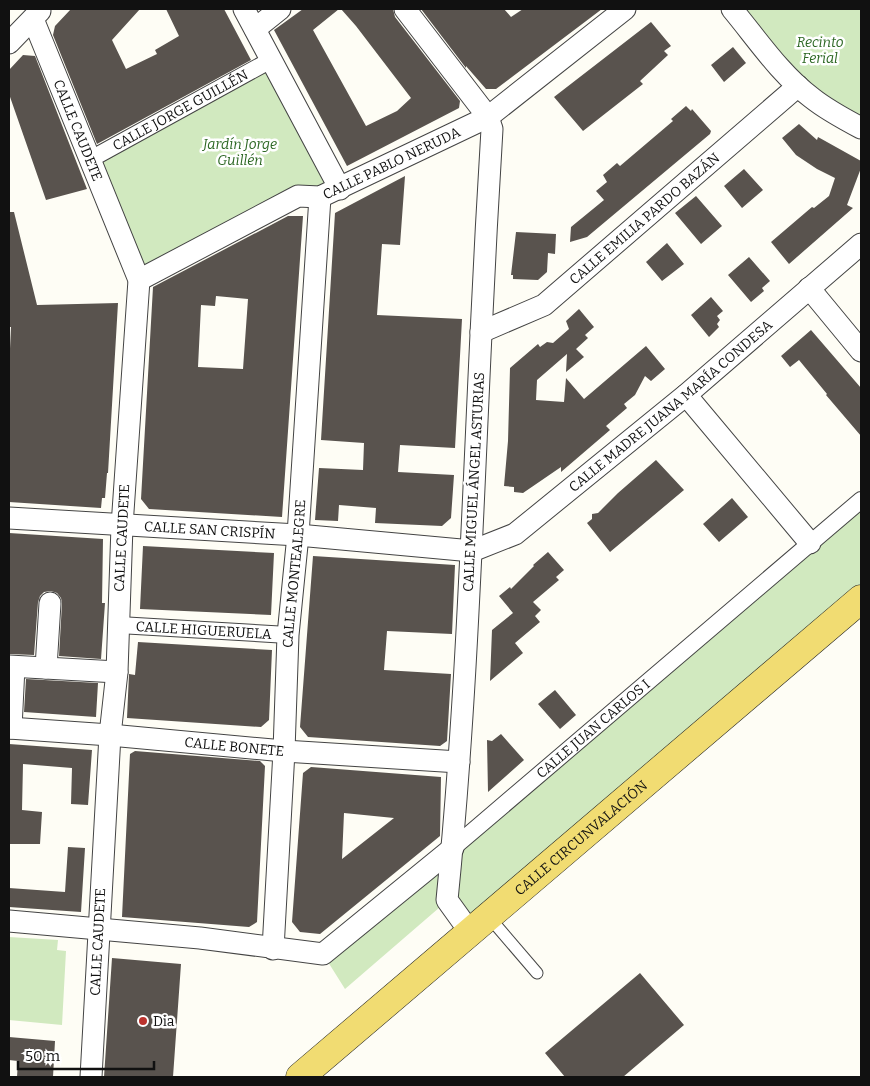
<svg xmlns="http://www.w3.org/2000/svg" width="870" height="1086" viewBox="0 0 870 1086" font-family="Bitter,serif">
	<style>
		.green { fill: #d1e9bf }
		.building { fill: #59534e; fill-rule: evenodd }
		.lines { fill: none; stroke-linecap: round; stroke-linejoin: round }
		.service-casing { stroke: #444; stroke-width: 13 }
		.pedestrian-casing { stroke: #444; stroke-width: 18 }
		.minor-casing { stroke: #444; stroke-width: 23 }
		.primary-casing { stroke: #222; stroke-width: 29 }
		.service { stroke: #fff; stroke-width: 11 }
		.pedestrian { stroke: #fff; stroke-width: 16 }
		.minor { stroke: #fff; stroke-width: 21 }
		.primary { stroke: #f1dc72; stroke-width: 28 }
		.poi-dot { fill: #bb332e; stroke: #fff; stroke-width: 2 }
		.labels { text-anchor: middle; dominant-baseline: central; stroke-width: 5; stroke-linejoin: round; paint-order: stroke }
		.park-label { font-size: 14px; font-style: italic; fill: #2c6723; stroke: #fff }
		.street-label { font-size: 14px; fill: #111; stroke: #fff }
		.poi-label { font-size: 14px; fill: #111; stroke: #fff; text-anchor: start }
	</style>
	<rect width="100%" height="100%" fill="#fefdf5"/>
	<path class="green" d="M732,9H861V128L846,120Z
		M271,60L340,189L139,280L89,160Z
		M861,500V599L470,932L447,901L345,989L323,954Z
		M9,937L58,940L57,950L66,951L62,1025L9,1020Z"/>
	<path class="building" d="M71,9H140L112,40L126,69L157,54L155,50L179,36L166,9H224L251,60L97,144L53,35L55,26Z
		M303,9H339L313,30L366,126L397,111L411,98L356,26L341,9H393L395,17L460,101L459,108L347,166L274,30Z
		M421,9H504L511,17L523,9H602L496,89H486L466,66V68Z
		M651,22L671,46L664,51L668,55L640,81L643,84L583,131L554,97Z
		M733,47L746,63L724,82L711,65Z
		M23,55L35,56L87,189L46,200L9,94V70Z
		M686,106L691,111L692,109L711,131L710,134L587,237L570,242L571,227L604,200L596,191L607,182L603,175L617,163L620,166L673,121L671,119Z
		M799,124L817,140L818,137L861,161V168L847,205L853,208L789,264L771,242L812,207L814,208L829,196L835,178L817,169L796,155L782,138Z
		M744,169L763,190L742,208L724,186Z
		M405,176L400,245L382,244L377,315L462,319L455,448L400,445L398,472L454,475L451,518L442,526L375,523L376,508L339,505L338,521L315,520L319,468L363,470L364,443L321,440L335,213Z
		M696,196L722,226L701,244L675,213Z
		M9,212H14L37,305L118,303L108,473H107L105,498H102L101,508L9,502V370L11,327H9Z
		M288,216H303L282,517L149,509L141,499L153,287ZM216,296L248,299L243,369L198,367L201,305L215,306Z
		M516,232L556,234L555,254L548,253L547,272L538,280L513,279V275H511Z
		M667,243L684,264L662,281L646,262Z
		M749,257L770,281L762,288L764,291L751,302L728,275Z
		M711,297L723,311L717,316L720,320L717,324L719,327L709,337L691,315Z
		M579,309L594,327L585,335L588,338L576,349L584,357L566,372L567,354L537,380L536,400L564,402L566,378L584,399L646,346L665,369L651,381L645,376L635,395L624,404L627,408L606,426L610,430L561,472V467L523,493L514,492V487L504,486L508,441L510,368L538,344L540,347L547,342L553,343L569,329L566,321Z
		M811,330L861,388V436L826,395L827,394L799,360L790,367L781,356Z
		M656,460L684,490L610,552L587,523L592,519V514L598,513L618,493Z
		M732,498L748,517L719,542L703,524Z
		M9,533L103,539L102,603H105L101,659L59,656L62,603L61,598L57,593L51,591L44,592L40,596L38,602L34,655L9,654Z
		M143,546L274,553L271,615L140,609Z
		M548,552L564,570L556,577L559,580L533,602L541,610L535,616L540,622L515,643L523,653L490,681L492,630L513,613L499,596L510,587L511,589L534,566L533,565Z
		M313,556L455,565L452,634L387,631L384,670L451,674L447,741L440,746L308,737L300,727Z
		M138,642L272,650L269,720L261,727L127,718L129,674L135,675Z
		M26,679L98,683L96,717L24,712Z
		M555,690L576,715L560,729L538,704Z
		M501,734L524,760L488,792L487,740L492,741Z
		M9,744L92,750L88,805L71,804L72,768L23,764L22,810L42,812L40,844H9Z
		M135,751L260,761L265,766L257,922L249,927L122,917L130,754Z
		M311,767L441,777L440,836L320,934L300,932L292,922L303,773ZM344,813L394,818L342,859Z
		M68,847L85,848L81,912L9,907V888L65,892Z
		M112,958L181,964L173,1077H104Z
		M640,973L684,1025L623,1077H565L545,1053Z
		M9,1037L55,1041L53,1077H17L18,1061L9,1060Z"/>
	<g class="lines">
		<defs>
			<path id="service" d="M489,917L537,973"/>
			<g id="pedestrian">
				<path id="s1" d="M89,160L271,60"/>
				<path id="s2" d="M119,625L288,635"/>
				<path id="s3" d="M453,848L861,500"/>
			</g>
			<g id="minor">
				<path d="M244,9L340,189"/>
				<path d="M405,9L488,117L492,129C488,197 484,266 481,334C472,523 466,712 447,900L470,932"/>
				<path d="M732,9C757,39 780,74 812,98C827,110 844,119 861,128"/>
				<path id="s4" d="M33,19L139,280L122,526L117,672L110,735L91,1077"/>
				<path d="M255,29L280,9"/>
				<path d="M9,43L40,11"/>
				<path id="s5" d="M139,280L298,196L320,197L488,117L625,9"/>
				<path d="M809,288L861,351"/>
				<path id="s6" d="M481,332L544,305L798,86"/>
				<path d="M686,395L810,543"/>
				<path id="s7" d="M9,518L298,535L472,551L515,534L686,395L861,244"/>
				<path d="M9,666L117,672"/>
				<path d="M46,668L50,603"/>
				<path id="s8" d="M9,728L110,735L284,751L459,762"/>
				<path d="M11,728L14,667"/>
				<path d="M9,921L200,938L323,954L453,848"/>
				<path id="s9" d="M273,949L284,751L288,635L298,535L320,197"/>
			</g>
			<g id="primary">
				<path id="s10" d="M300,1077L861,599"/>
			</g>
		</defs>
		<use href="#service" class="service-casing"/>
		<use href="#pedestrian" class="pedestrian-casing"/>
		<use href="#minor" class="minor-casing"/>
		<use href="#primary" class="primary-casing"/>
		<use href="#service" class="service"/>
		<use href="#pedestrian" class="pedestrian"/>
		<use href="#minor" class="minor"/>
		<use href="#primary" class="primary"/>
	</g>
	<circle class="poi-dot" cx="143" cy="1021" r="5"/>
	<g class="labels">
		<g class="park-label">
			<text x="820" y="42">Recinto<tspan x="820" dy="16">Ferial</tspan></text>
			<text x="240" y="144">Jardín Jorge<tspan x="240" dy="16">Guillén</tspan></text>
		</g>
		<g class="street-label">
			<text stroke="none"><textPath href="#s1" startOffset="104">CALLE JORGE GUILLÉN</textPath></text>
			<text stroke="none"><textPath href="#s4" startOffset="120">CALLE CAUDETE</textPath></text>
			<text stroke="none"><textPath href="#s5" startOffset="281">CALLE PABLO NERUDA</textPath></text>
			<text stroke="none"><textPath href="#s6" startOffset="201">CALLE EMILIA PARDO BAZÁN</textPath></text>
			<text stroke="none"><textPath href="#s7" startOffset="712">CALLE MADRE JUANA MARÍA CONDESA</textPath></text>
			<text transform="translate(474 482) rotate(-87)">CALLE MIGUEL ÁNGEL ASTURIAS</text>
			<text stroke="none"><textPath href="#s7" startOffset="201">CALLE SAN CRISPÍN</textPath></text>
			<text transform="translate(122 538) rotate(-87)">CALLE CAUDETE</text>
			<text stroke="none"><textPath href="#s9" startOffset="376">CALLE MONTEALEGRE</textPath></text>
			<text stroke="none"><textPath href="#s2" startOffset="85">CALLE HIGUERUELA</textPath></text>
			<text stroke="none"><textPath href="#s3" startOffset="184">CALLE JUAN CARLOS I</textPath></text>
			<text stroke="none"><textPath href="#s8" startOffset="226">CALLE BONETE</textPath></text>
			<text stroke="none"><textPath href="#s10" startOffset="369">CALLE CIRCUNVALACIÓN</textPath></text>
			<text transform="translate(98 942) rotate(-87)">CALLE CAUDETE</text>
		</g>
		<g class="poi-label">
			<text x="153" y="1021">Dia</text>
		</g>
	</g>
	<rect width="870" height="1086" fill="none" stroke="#111111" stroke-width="20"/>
	<path d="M18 1061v8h136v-8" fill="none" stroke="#111111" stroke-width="2.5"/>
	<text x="25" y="1061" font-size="15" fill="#111111" stroke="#ffffff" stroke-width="4" paint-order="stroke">50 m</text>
</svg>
